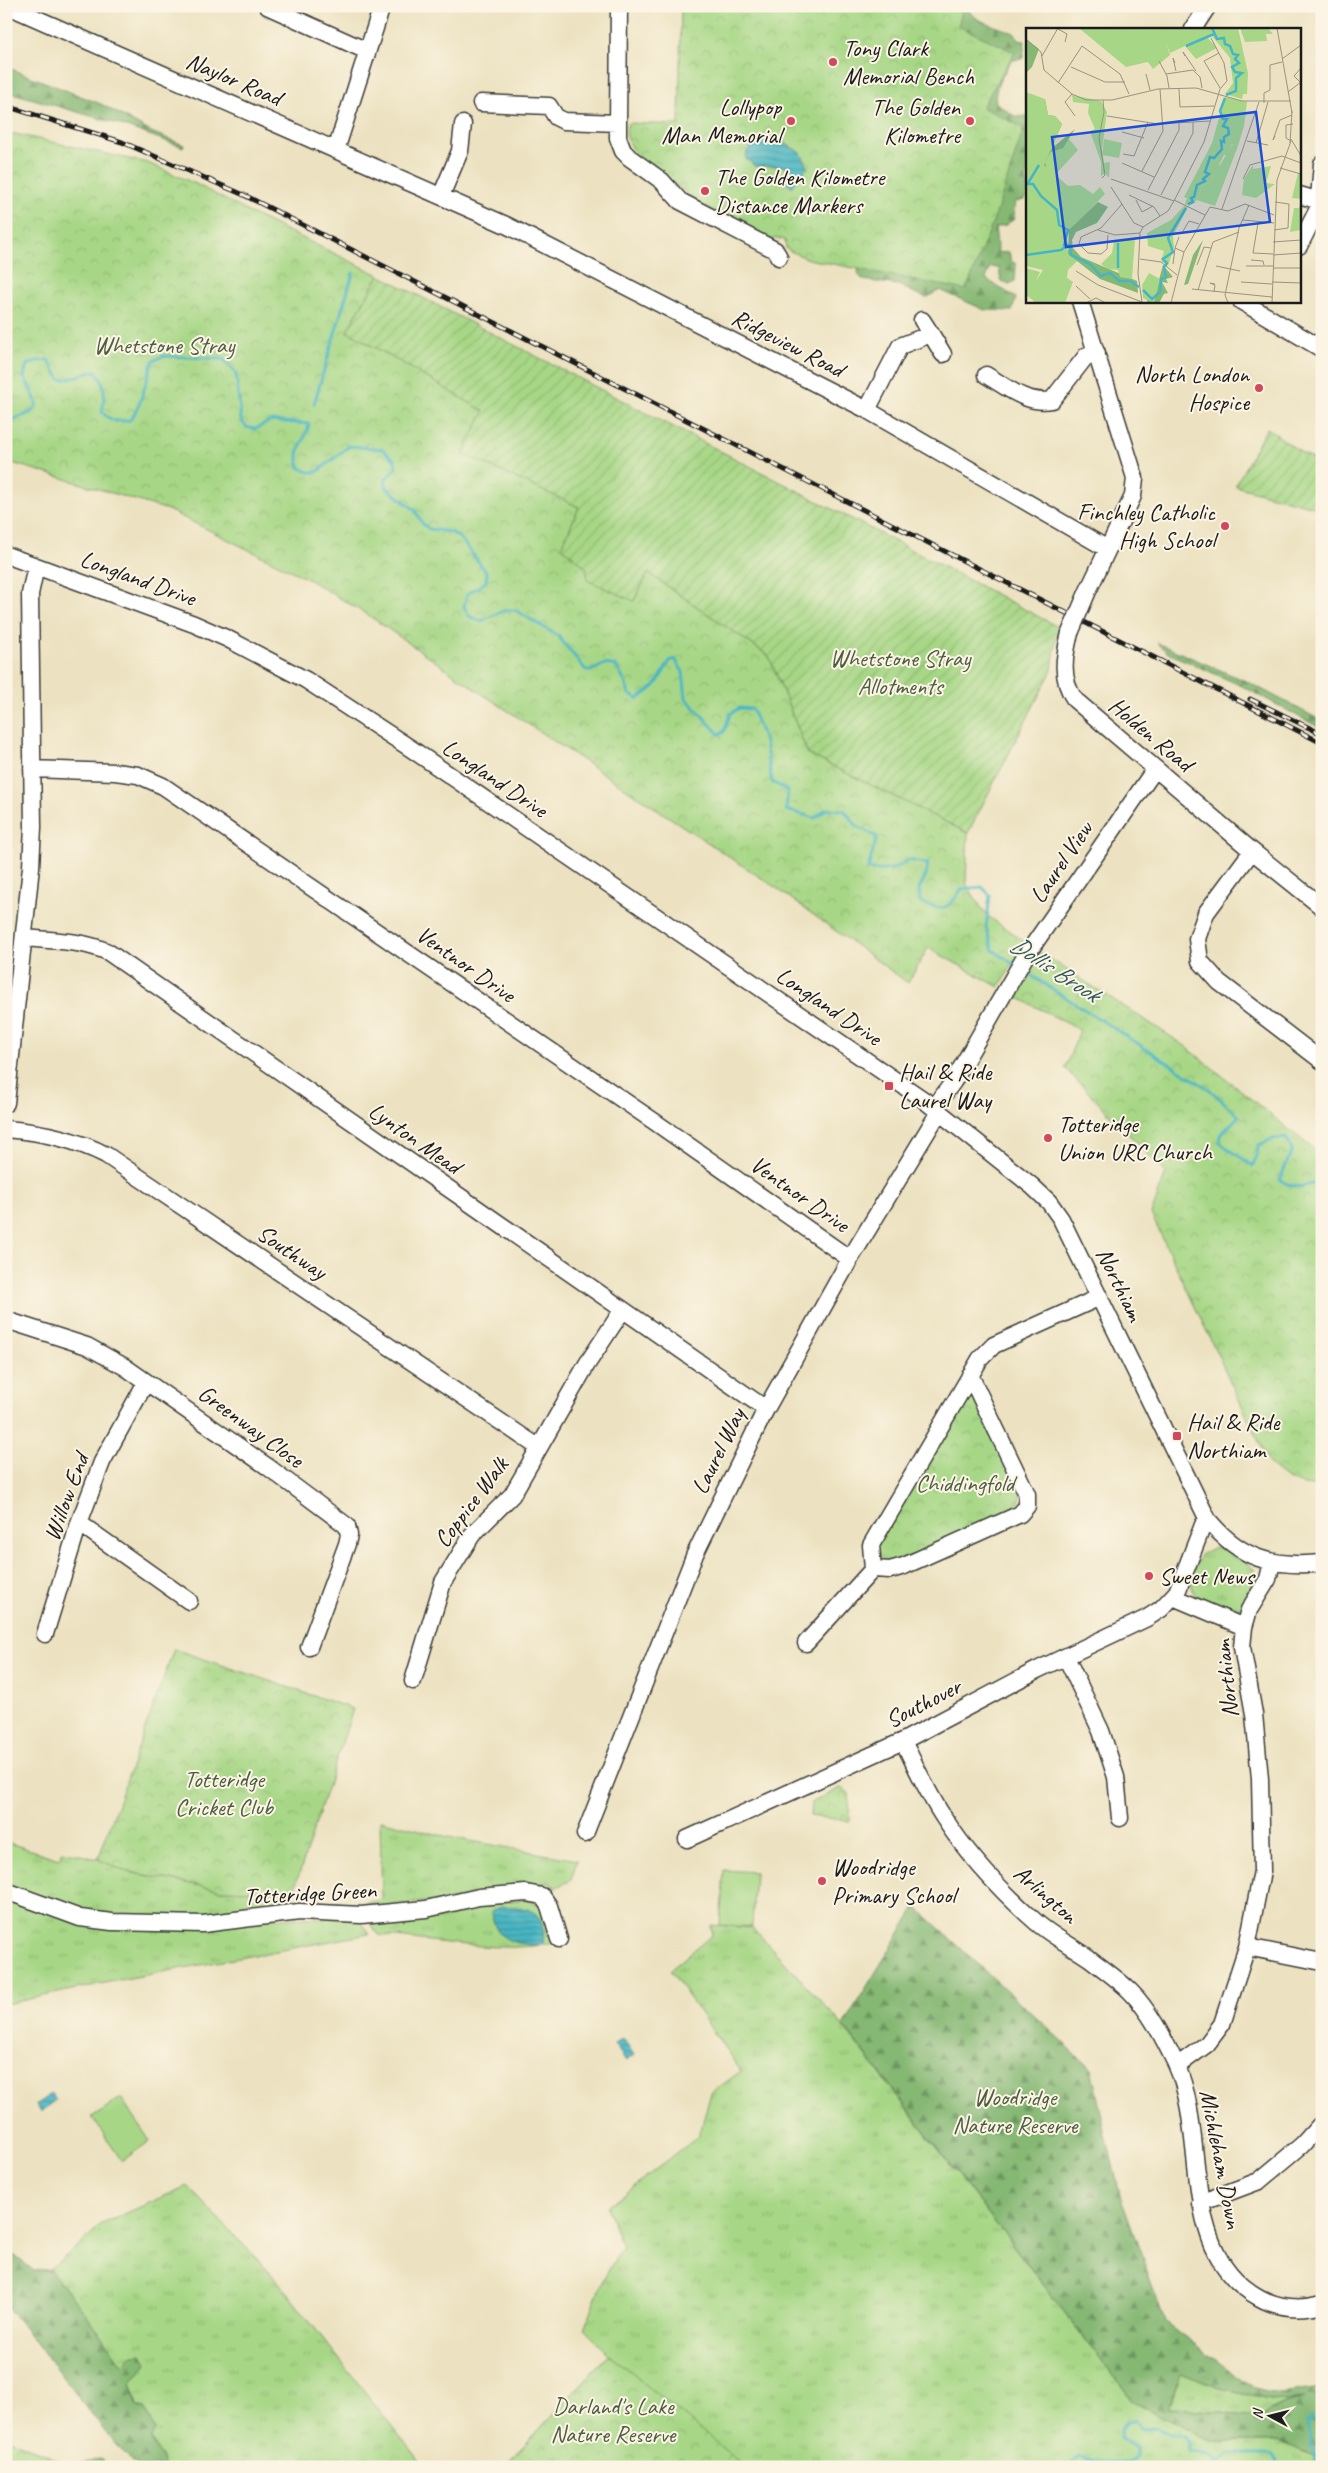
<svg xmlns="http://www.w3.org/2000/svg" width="1328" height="2473" viewBox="0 0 1328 2473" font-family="Caveat,sans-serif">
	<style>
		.grass { fill: url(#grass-tufts); stroke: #627a51 }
		.forest { fill: url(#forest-firs); stroke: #506a48; fill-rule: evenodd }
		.park { fill: url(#park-crowns); stroke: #627a51 }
		.garden { fill: url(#garden-furrows); stroke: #627a51 }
		.pitch { fill: #a7d786; stroke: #627a51 }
		.water { fill: url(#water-rules); stroke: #32686f }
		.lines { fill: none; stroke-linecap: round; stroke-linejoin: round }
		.stream { stroke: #47b5c2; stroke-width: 3 }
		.minor-casing { stroke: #3b3a35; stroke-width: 19 }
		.minor { stroke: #fff; stroke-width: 16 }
		.rail-casing { stroke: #1c1c1c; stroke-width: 5 }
		.rail { stroke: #fcf5e5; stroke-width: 3; stroke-dasharray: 9; stroke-linecap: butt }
		.minor-bridge-casing { stroke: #3b3a35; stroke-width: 19; stroke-linecap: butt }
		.minor-bridge { stroke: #fff; stroke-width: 16 }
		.poi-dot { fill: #d1495b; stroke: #fcf5e5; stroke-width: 2 }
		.labels { text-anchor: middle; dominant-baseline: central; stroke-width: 4; stroke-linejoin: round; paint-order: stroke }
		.poi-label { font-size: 24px; fill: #1c1c1c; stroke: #fcf5e5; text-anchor: start }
		.street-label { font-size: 24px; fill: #1c1c1c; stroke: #fcf5e5 }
		.park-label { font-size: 24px; fill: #4d5d41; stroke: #fcf5e5 }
		.water-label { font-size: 25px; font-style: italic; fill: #2d595e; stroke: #fcf5e5 }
		.inset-river { fill: none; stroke: #47b5c2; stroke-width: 2.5 }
		.inset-road { fill: none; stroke: #99937f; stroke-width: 1 }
		.view { fill: #1d4ed8; fill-opacity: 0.15; stroke: #1d4ed8; stroke-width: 2.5 }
		.inset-edge { fill: none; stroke: #1c1c1c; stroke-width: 2.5 }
	</style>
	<defs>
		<pattern id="grass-tufts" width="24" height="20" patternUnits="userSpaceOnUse" patternTransform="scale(1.25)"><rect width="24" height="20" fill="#a7d786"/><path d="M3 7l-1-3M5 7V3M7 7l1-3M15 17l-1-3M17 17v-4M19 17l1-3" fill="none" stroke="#8fb873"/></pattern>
		<pattern id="forest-firs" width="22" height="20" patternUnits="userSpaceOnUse" patternTransform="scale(1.25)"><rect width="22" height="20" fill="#85b873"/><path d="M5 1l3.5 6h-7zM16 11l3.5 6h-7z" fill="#6c955e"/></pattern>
		<pattern id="park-crowns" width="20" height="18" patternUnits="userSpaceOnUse" patternTransform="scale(1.25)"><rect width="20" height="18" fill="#a7d786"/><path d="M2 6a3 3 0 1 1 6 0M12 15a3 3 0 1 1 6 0" fill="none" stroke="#8fb873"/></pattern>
		<pattern id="garden-furrows" width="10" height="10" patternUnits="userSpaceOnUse" patternTransform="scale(1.25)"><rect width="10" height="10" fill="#a7d786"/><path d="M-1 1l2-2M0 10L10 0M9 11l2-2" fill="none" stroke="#8fb873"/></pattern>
		<pattern id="water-rules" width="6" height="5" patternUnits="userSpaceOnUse" patternTransform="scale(1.25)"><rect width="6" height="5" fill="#47b5c2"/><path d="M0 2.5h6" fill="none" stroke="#3a929d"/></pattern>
	</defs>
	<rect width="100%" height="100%" fill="#fcf5e5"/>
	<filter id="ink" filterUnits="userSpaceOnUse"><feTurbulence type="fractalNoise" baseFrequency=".02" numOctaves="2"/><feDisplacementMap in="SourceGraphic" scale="10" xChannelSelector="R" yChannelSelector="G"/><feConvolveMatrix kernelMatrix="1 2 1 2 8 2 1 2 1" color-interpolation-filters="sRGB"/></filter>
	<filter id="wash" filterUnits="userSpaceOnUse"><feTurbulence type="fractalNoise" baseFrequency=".0096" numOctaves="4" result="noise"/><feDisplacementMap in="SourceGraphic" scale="20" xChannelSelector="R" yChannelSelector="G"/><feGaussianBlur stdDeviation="1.12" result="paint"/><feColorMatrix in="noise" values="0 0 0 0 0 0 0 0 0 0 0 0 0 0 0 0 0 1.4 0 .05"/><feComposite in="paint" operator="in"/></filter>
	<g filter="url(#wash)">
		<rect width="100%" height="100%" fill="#ece2c1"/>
		<path class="grass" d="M1215,1547L1227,1550L1254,1569C1255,1578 1254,1584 1250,1592C1248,1597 1246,1602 1242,1606C1230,1618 1202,1604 1193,1592L1191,1579L1200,1555Z
			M380,1820L448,1837L577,1860L571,1880L557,1887L549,1883L444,1901L203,1919L91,1916L6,1889V1842L59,1859L62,1851L98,1859L124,1871L222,1890L258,1891L291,1899L358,1904L382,1900Z
			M6,1896L70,1918H359L369,1934L119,1980L6,2004Z
			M528,1899L546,1909L553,1943C505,1954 429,1940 379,1935L369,1921L453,1907Z
			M711,1925L753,1928L839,2021L1133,2401L1210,2441H1279L1322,2460V2467H505L609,2354L584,2329C594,2300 604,2273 623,2248L607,2207L699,2136L711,2093L741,2071L670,1970L712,1935Z
			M187,2186L277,2280L424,2467H165L137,2405L131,2382L146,2363L142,2354L123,2366L76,2301L49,2269L82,2243L100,2225Z
			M1181,2373L1219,2388L1285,2402L1318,2395L1271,2408L1259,2416L1169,2407Z"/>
		<path class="forest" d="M817,6H963L964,10L970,9L969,12L979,20L1014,33L1019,40L1025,41L1023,59L1012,60C1004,73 993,87 996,103L1016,117L1027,116V194L1024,200L1015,202L1014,219L1006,225L995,228L998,253L1009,252L1011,261L1016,264L1015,281L1009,284L1001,281L999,268L990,267L986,279L1016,298L1012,311L985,310L940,290L926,298L898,285L863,280L858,274L860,253Z
			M6,67L101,104L151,132L184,145L183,147L118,124L6,91Z
			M1157,643L1248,682L1322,721V729L1242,686L1168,653Z
			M916,1907L1091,2068L1120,2195L1165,2322L1252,2387L1279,2394L1322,2388V2460L1279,2441H1210L1133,2401L843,2025ZM1181,2373L1219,2388L1285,2402L1305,2398L1271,2408L1259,2416L1169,2407Z
			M6,2249L34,2271L49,2269L76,2301L123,2366L130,2357L142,2354L147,2363L131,2382L136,2405L144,2408L155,2430L152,2439L165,2467H138L116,2445L18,2320L6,2308Z
			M6,2437L69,2466L99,2459L103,2460L105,2467H18Z"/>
		<path class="park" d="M681,6H952L962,12L958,26L1015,52L982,107L1024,128L995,217L966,290L808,259L786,249L785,240L776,238L769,241L684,196L686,192C667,178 616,152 628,123L679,125Z
			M6,132L148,163L198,185L248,212L379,275L347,331L484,411L463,454L579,507L562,547L634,601L648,573L769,656L808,754L968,833L966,883L985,914L1026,943L999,987L928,948L908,983L772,885L484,695L368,615L306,578L168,510L6,461Z
			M1039,952L1184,1045L1322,1156V1486C1298,1487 1288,1481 1270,1465L1151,1214L1166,1173L1065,1068L1080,1030L1013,995Z
			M967,1394L974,1399L1022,1494L1017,1509L922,1554L880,1565L876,1543Z
			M174,1649L353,1709L291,1899L258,1891L222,1890L124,1871L98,1859Z
			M841,1788L849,1793L850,1821L810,1816L811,1803Z
			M609,2354L745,2467H505Z
			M6,2437L70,2467H6Z"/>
		<path class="garden" d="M379,275C606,393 834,508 1060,628L1056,639L1052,670L968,833L808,754L769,656L648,573L634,601L587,580V568L562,547L579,507L463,454L484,411L347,331Z
			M1267,428L1303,454L1322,464L1321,509L1235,486Z"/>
		<path class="pitch" d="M724,1870L755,1872L752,1927L720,1925Z
			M121,2098L150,2141L122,2161L92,2117Z"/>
		<path class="water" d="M772,136L801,153L808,167L791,187L785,182L789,175L785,166H755L746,159C745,146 761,138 772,136Z
			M503,1906C533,1908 546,1911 543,1945C517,1945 493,1942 492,1911Z
			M623,2038L634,2055L626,2061L614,2044Z
			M51,2093L56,2100L41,2112L36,2105Z"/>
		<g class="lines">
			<path class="stream" d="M314,404L353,273
				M6,422L30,413L36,408V401L24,376L27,365L37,361L48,360L60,379C74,381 82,372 96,371C106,383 105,397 102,412C111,422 118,422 130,420C142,406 146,378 153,361L163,356L223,359L236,373L241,420L246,427L255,429L271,421L309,424C306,442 293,447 300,468L309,472H317L349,446L382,449L395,460L396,468L385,480L387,488L415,510L422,523L429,529L451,532L461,539L487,573L486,582L467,594L464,607L470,617L481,621L505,610H515L558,636L585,669L591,671L605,664L616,666L625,682L629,694L638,699L655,686L670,661L675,659L683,672L686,698L719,734L724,732L730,714L739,708L752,709L765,742L772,782L788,791L786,810L815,818L826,809L844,810L857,826L877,837L868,869C886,872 894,870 909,860L928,864L926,875L919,889L920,902C945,912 947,910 962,889L982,887L990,895L986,927L993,950L1015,965
				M1024,971L1209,1089L1239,1116L1220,1135V1143L1253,1166L1259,1145L1273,1139L1286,1138L1292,1150L1280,1180C1303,1194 1302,1182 1322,1183
				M1069,2467L1080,2457L1104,2463H1129L1136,2457V2448L1120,2437L1121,2429L1127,2422L1136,2421L1141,2429L1157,2428L1169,2435L1185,2437L1189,2443V2451L1206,2454L1220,2462L1231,2454H1271L1277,2462L1276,2467
				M1315,2467L1307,2421L1313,2417L1322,2419"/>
		</g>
	</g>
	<g filter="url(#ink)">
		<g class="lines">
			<defs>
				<path id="minor" d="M8,6L506,225L867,410L1106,548
					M267,6L367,51
					M619,6L618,127V138L623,151L630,158L662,181L680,201L775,250L779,257
					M1193,29L1208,6
					M481,103L549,106L556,117L564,121L618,123
					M336,150L382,6
					M1299,195L1320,201
					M441,196L460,151L463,124
					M1299,246L1318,209L1322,164
					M1080,301L1135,478L1133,496L1087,593
					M1241,301L1322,349
					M922,320L931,334
					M986,375C1007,387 1027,405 1052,400L1087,355L1097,353
					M867,410L900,346L931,334L943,354
					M6,555L194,624L228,639L306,680L410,748L924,1100L1032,1186L1049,1202L1061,1219L1208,1520C1241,1559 1272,1568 1322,1563
					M1070,633C1064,656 1060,679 1075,700L1252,851L1322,907
					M32,769L115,772L138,775L163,786L655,1122L850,1259
					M1252,851L1206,913L1197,939L1200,961L1219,982L1322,1061
					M25,938C52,941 83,940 108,952L766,1409
					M6,1103L31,867L33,827L30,594L36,566
					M934,1108L953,1082L1025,957L1155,769
					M6,1129C42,1132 75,1139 106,1155L538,1447
					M6,1320L87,1346L125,1367L268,1467L347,1526L349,1535L347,1544L309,1647
					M79,1523L189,1601
					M873,1569L890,1570L904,1566L1020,1514L1027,1506V1494L970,1375
					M1173,1597L1244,1627
					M45,1634L79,1523L102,1462L146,1382
					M806,1643L873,1569L871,1545L980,1359L994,1345L1100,1297
					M1066,1657L1101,1731L1116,1777L1120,1818
					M413,1681L443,1582L472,1535L512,1495L587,1364L622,1311
					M903,1741C916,1767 928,1794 944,1818C969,1857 1001,1891 1036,1922C1052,1936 1072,1946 1089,1958C1102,1968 1118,1979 1130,1991C1150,2011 1164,2039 1176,2064C1209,2136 1177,2254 1260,2298C1278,2308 1301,2310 1322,2304
					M585,1834L695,1554L766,1409L850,1259L939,1112
					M687,1839L903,1741L1037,1670L1147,1618L1161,1609L1177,1592L1203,1525L1208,1520
					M6,1891L80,1918L112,1922L203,1924L299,1912L361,1915L426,1909L479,1897L526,1893L542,1896L549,1906L559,1939
					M1247,1947L1322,1962
					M1177,2066L1207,2044L1222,2024L1247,1947L1262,1871L1260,1779L1254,1714L1242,1647L1244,1627L1249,1610L1268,1579L1272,1563
					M1200,2203L1259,2181L1302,2145L1320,2125"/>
			</defs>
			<use href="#minor" class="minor-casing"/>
			<use href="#minor" class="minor"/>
			<defs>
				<path id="rail" d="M6,106L122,142L244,195L1322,743
					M1250,699L1322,734"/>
			</defs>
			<use href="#rail" class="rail-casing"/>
			<use href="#rail" class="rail"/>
			<defs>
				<path id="minor-bridge" d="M1070,633L1087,593"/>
			</defs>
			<use href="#minor-bridge" class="minor-bridge-casing"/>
			<use href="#minor-bridge" class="minor-bridge"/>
		</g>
	</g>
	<g class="poi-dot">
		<circle cx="833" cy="62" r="5"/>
		<circle cx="791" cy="121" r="5"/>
		<circle cx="970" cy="121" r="5"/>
		<circle cx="705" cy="191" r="5"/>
		<circle cx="1259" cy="388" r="5"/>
		<circle cx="1225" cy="526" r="5"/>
		<rect x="884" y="1081" width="10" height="10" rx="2.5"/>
		<circle cx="1048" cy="1138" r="5"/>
		<rect x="1172" y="1431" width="10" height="10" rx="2.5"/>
		<circle cx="1149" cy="1576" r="5"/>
		<circle cx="822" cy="1881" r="5"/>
	</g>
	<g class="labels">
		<g class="poi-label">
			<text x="843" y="48">Tony Clark<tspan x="843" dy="28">Memorial Bench</tspan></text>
			<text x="781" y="107" text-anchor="end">Lollypop<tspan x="781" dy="28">Man Memorial</tspan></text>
			<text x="960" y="107" text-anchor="end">The Golden<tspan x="960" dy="28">Kilometre</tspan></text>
			<text x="715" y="177">The Golden Kilometre<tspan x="715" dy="28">Distance Markers</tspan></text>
			<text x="1249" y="374" text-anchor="end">North London<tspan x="1249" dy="28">Hospice</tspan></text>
			<text x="1215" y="512" text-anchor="end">Finchley Catholic<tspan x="1215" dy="28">High School</tspan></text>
			<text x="899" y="1072">Hail &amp; Ride<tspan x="899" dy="28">Laurel Way</tspan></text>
			<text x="1058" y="1124">Totteridge<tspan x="1058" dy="28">Union URC Church</tspan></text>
			<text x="1187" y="1422">Hail &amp; Ride<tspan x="1187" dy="28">Northiam</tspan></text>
			<text x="1159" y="1576">Sweet News</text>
			<text x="832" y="1867">Woodridge<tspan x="832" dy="28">Primary School</tspan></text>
		</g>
		<g class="street-label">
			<text transform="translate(234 79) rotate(23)">Naylor Road</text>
			<text transform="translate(788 343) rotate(27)">Ridgeview Road</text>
			<text transform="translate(138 578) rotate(20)">Longland Drive</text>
			<text transform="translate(1151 734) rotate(40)">Holden Road</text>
			<text transform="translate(495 778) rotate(34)">Longland Drive</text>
			<text transform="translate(1061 862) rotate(-56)">Laurel View</text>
			<text transform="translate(466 964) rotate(35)">Ventnor Drive</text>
			<text transform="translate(829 1006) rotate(34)">Longland Drive</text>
			<text transform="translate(415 1138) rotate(35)">Lynton Mead</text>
			<text transform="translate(800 1194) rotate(35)">Ventnor Drive</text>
			<text transform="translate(292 1252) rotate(34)">Southway</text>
			<text transform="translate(1120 1284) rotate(64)">Northiam</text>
			<text transform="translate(251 1426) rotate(36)">Greenway Close</text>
			<text transform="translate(718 1451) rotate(-64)">Laurel Way</text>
			<text transform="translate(66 1497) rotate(-70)">Willow End</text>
			<text transform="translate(471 1502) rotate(-53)">Coppice Walk</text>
			<text transform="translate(1226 1679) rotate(-96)">Northiam</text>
			<text transform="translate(923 1703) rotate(-27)">Southover</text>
			<text transform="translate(310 1893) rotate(-3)">Totteridge Green</text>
			<text transform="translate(1046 1894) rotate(41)">Arlington</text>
			<text transform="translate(1221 2159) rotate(79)">Michleham Down</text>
		</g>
		<g class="park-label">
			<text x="164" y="345">Whetstone Stray</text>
			<text x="900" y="658">Whetstone Stray<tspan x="900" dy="28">Allotments</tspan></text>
			<text x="965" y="1483">Chiddingfold</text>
			<text x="224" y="1779">Totteridge<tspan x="224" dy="28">Cricket Club</tspan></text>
			<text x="1015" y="2097">Woodridge<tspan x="1015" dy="28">Nature Reserve</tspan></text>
			<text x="613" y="2406">Darland's Lake<tspan x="613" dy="28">Nature Reserve</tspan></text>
		</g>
		<g class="water-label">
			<text transform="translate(1055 969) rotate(33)">Dollis Brook</text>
		</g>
	</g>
	<g transform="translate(1026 28)">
		<rect width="275" height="275" fill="#ece2c1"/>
		<path d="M135,0L144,27L127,41L122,34L100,39L54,1ZM46,67L75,73L81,84L76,121L78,135L84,134L83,150L79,145L75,148V134L64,103L69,101L62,85L63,76L47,74ZM43,111L52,122L28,148L42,158L54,157L67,166L74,159L79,166L44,202L41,209L42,224L52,232L42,242L41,250L47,254L39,275H5L8,273L0,267V240L14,244L10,253L17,242L0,238V159L28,180L12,161L19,134L25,124ZM272,145L275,147V202L264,204L268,180H273L275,175L274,171L266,170Z" fill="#a7d786"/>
		<path d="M0,11L13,21L6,39L0,45ZM19,71L22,87L29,88L36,96L25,121L49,101L37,120L25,124L19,134L31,175L28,180L0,159V146L27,91L19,85ZM72,174L82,179L71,195L50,204L46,212L47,220L55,229L111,253L112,265L74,251L42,226L43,202ZM177,212L162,256L158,257L167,227ZM137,237L147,249L140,251L142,255L136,254L142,265L138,266L133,275H122L117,262L128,270Z" fill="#85b873"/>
		<path d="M212,0L222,45L221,66H217L216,71L199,66L207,55L204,30L186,8L181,9L191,20L170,31L159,18L144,25L134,1ZM0,64L19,71L22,87L29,88L36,96L18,137L42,158L28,180L0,159ZM199,69L221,74L218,98L212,118L206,116L201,128L198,127L184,154L176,158L171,172L163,178L159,176L161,170L158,169L186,115ZM78,111L96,115L93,130L76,127ZM227,137V141L245,138L240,155L249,156L230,170L216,167L218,151ZM158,178L162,179L147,208L148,219L142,238L135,233L138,223L122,218L121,205L145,192ZM109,211L106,251L94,249L92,242L82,241L75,236L86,225L88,213ZM123,245L134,251L128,275L117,270L116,257Z" fill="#a7d786"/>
		<path d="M214,0H242L247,6H240L241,13L219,14ZM207,116L212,118L189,178L171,172L176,158L184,154L189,144L188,138L194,137Z" fill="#a7d786"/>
		<path class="inset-river" d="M186,0L191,11L198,10L199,16L204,18L207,26L212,27L209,31L213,35L206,39L209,44L216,45L210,50V63L200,67M160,18L188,6M2,155L13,137M0,156H7L15,168L31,182L33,197L42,202L38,217H44L45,227L64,236L75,248L84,245L93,253H104L113,259M162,176L167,174L165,170L168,169L171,157L179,153L177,151L183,146L179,144L184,129L188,130L196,121L195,113L198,114V109L203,106L202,100L197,98L201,91H197L194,83L199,70M92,215V240M0,227L35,222L39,219M117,262L126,271L134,264L135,251L140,249L138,239L141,235L137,231L147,224L142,210L160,180"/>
		<path class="inset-road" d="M251,0L266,85M32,1L41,6L39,14M0,11L15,24L18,42L46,66L60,72H86L132,61L170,60L216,73H265M193,25L178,33L194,60M16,28L32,0M159,28L157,24L170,43M256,31L275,17M133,33L141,48L143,60M149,35L147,30L150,43M45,39L79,54H99M120,46L124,62M140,46L167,42L174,49L176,60M32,55L56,18L94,46L103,66M275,55L268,48L275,40M153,61L154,79L188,78M262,64L275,54M46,66L39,74L49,88M238,75V65L244,62V37L256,34M81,88L132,96L184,93M96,104L118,110M249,108L247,112L254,92L266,87M265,111L275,128M221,113L242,117M265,113L260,110V97L267,96M230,115L242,74M264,115L266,83M97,126L108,128L122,94M96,135L128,149M254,140L275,146M116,143L137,103L134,61M76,150L79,147L73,110L78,84L77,72M85,151L148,173M217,151L224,137L256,128L275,135M85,159L108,195L117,199M122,162L153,102V95M103,167L128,179L134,188M135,167L167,105V94M110,172L116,184L127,178M148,172L179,187M196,181L233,74M217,192L248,195M232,195L227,225L247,226M72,202L89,207L114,205M248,202L262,200L263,176L249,174M114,205L117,199L142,183L149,171L178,114L194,61L201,53L198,35L185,10M114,205L112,246L116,274M156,205L163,193L173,196M82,207L81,221L75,226L62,225L53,216L55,209L75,200L96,176M153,209L149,220L158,224M247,214L275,212M247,227L275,225M114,231L135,234L151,247M225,232L237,233L238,237M147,236L149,220M171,237L178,219L185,220M190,238L214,243M220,238H247M247,240H275M50,243L72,257L116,274M215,254L246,256M246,254L275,255M50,258L64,271M166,261L246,269M172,262L187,214L213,204M188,264L189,257L184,255L189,256M60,275L70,270L80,275M145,275L158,224L184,179L202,183L219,176L248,187M202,275L199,267L213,200L223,177M246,275L251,152L265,113"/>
		<path class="view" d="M230,84L244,194L40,219L26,109Z"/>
		<rect width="275" height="275" class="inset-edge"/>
	</g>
	<rect width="1328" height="2473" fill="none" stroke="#fcf5e5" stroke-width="25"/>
	<g transform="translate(1270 2416) rotate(277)" stroke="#fcf5e5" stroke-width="4" paint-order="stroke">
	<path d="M0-4L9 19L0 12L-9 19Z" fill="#1c1c1c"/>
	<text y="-8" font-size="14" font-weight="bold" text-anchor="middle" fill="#1c1c1c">N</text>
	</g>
</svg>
